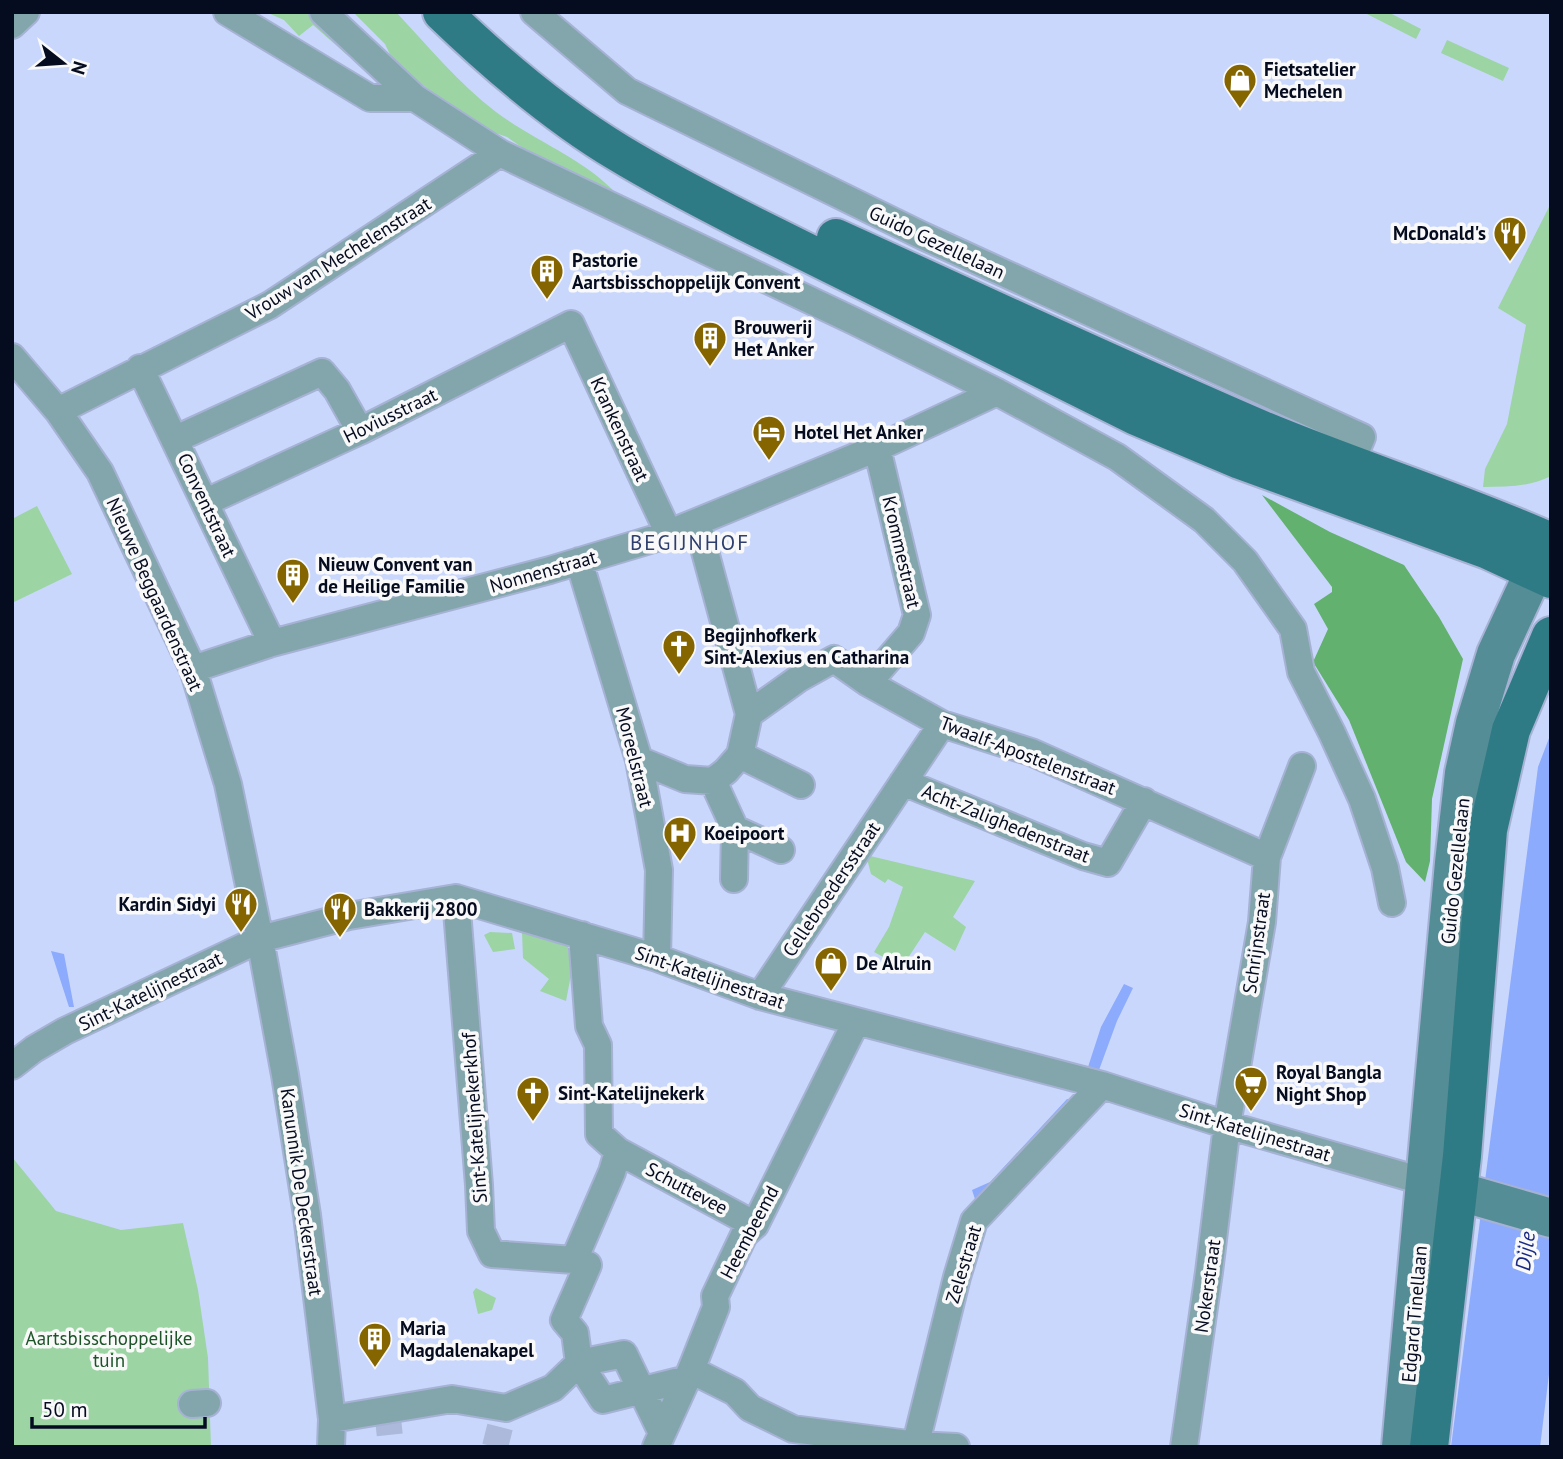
<svg xmlns="http://www.w3.org/2000/svg" width="1563" height="1459" viewBox="0 0 1563 1459" font-family="'PT Sans',sans-serif">
	<style>
		.green { fill: #9cd4a4 }
		.forest { fill: #62b16f }
		.water { fill: #8dabfc }
		.lines { fill: none; stroke-linecap: round; stroke-linejoin: round }
		.street-tunnel { stroke: #acb9db; stroke-width: 26; stroke-dasharray: 26 13; stroke-linecap: butt }
		.street-casing { stroke: #a6b2d4; stroke-width: 30 }
		.secondary-casing { stroke: #a6b2d4; stroke-width: 42 }
		.primary-casing { stroke: #a6b2d4; stroke-width: 42 }
		.street { stroke: #82a6ac; stroke-width: 26 }
		.secondary { stroke: #558d96; stroke-width: 38 }
		.primary { stroke: #2f7b85; stroke-width: 38 }
		.labels { text-anchor: middle; dominant-baseline: central; stroke-width: 7; stroke-linejoin: round; paint-order: stroke }
		.poi-label { font-size: 19px; font-weight: bold; fill: #060c20; stroke: #f9f9f9; text-anchor: start }
		.street-label { font-size: 19px; fill: #060c20; stroke: #f9f9f9 }
		.park-label { font-size: 19px; fill: #1c5428; stroke: #f9f9f9 }
		.neighbourhood-label { font-size: 21px; letter-spacing: 2px; fill: #2d3e6f; stroke: #f9f9f9 }
		.water-label { font-size: 21px; font-style: italic; fill: #192a85; stroke: #f9f9f9 }
	</style>
	<rect width="100%" height="100%" fill="#c9d7fc"/>
	<path class="green" d="M266,12H310L350,48L346,54L313,25L299,36L284,20Z
		M353,12H396C428,46 459,84 496,112C535,141 583,158 617,194L546,164L507,137L478,127L394,63L385,44Z
		M1363,12H1388L1421,29L1416,39Z
		M1447,40L1509,68L1503,81L1441,53Z
		M1551,203V476C1529,487 1507,487 1483,487L1485,469L1507,424L1526,325L1498,308Z
		M37,506L72,574L12,603V519Z
		M866,855L975,881L953,917L966,927L955,951L925,932L902,967L874,952L889,927L903,887L888,879L885,883L871,874Z
		M490,932L512,933L515,949L493,952L484,935Z
		M522,932L568,945L571,975L566,1001L540,991L549,979L523,958Z
		M12,1157L56,1211L121,1230L183,1223L198,1290L208,1358L211,1447H12Z
		M476,1288L496,1298L492,1310L478,1314L473,1292Z"/>
	<path class="forest" d="M1262,495L1330,532L1404,565L1439,617L1463,659L1432,799L1430,861L1425,882L1406,862L1349,720L1313,662L1328,629L1314,604L1332,592V587Z"/>
	<path class="water" d="M1551,733V1358L1540,1447H1451L1538,767Z
		M51,951L64,954L74,1007H69Z
		M1124,984L1133,988L1117,1021L1099,1070L1088,1067L1101,1027Z
		M1067,1099L1080,1102L993,1192L975,1199L972,1190L990,1182Z"/>
	<g class="lines">
		<path class="street-tunnel" d="M387,1409L391,1447
			M495,1447L500,1427"/>
		<defs>
			<path id="street" d="M227,12L370,98H415
				M323,12L415,98L500,153L854,321L997,392L1117,457L1204,520L1245,561L1293,629L1301,672L1332,733L1362,799L1385,868L1392,903
				M534,12L627,91L923,236L1362,437L1344,480
				M12,25L26,12
				M12,357L58,411L100,472L193,669L228,784L260,939L285,1075L307,1215L332,1419L331,1447
				M140,368L272,643
				M58,411L270,305L500,153
				M176,439L322,372L337,390L360,431
				M206,502L360,431L571,324L669,534
				M579,561L639,760L659,870L657,958
				M193,669L272,643L550,570L660,537L877,448L997,392
				M868,683L911,633L917,615L877,448
				M749,714L798,679L834,659L868,683L942,724L1031,752L1267,857
				M740,755L801,785
				M639,760L685,779L713,781L726,771L740,755L749,714L697,522
				M713,781L735,829L781,850
				M903,782L1083,856L1108,863L1144,801
				M734,879L735,829
				M456,898L479,1185L481,1231L492,1254L574,1260
				M582,935L589,1026L598,1045L599,1134L618,1151L755,1225
				M760,996L942,724
				M12,1066L34,1049L65,1031L260,939L349,916L456,898L657,958L760,996L1102,1085L1227,1125L1426,1182
				M691,1370L735,1392L750,1408L793,1429L916,1445L956,1447
				M192,1404L207,1403
				M332,1419L452,1399L506,1408L553,1388L579,1363L575,1333L564,1320L588,1265L574,1260L612,1172L618,1151
				M662,1433L624,1354L579,1363L603,1400L687,1379
				M656,1447L691,1370L716,1307L715,1296L744,1235L755,1225L856,1022
				M915,1447L957,1277L974,1221L1102,1085
				M1184,1447L1209,1272L1227,1125L1262,922L1267,857L1302,766"/>
			<path id="secondary" d="M1426,1182L1551,1218
				M1401,1447L1454,863L1464,773L1475,723L1496,654L1534,572"/>
			<path id="primary" d="M442,12C496,64 554,114 619,153C660,178 703,200 746,222L1136,416L1240,460L1488,550L1551,579
				M836,238C977,302 1118,368 1260,429C1356,469 1456,500 1551,542
				M1429,1447L1462,1156L1488,830L1511,730L1551,636"/>
		</defs>
		<use href="#street" class="street-casing"/>
		<use href="#secondary" class="secondary-casing"/>
		<use href="#primary" class="primary-casing"/>
		<use href="#street" class="street"/>
		<use href="#secondary" class="secondary"/>
		<use href="#primary" class="primary"/>
	</g>
	<defs>
		<symbol id="shop-pin" viewBox="-11 -11 22 30"><path d="M0 17L-7.5 6A9.5 9.5 0 1 1 7.5 6Z" fill="#846500" stroke="#f9f9f9"/><path d="M-5-2.5h2.3a2.7 3.5 0 0 1 5.4 0H5L5.5 6h-11ZM-1.5-2.5h3a1.5 2.3 0 0 0-3 0Z" fill="#fff"/></symbol>
		<symbol id="restaurant-pin" viewBox="-11 -11 22 30"><path d="M0 17L-7.5 6A9.5 9.5 0 1 1 7.5 6Z" fill="#846500" stroke="#f9f9f9"/><path d="M-5-6h1v4h1v-4h1v4h1v-4h1v5L-1.5 .5V6h-2V.5L-5-1ZM5-6V6H3V1.5H1.5Q1.5-4 5-6Z" fill="#fff"/></symbol>
		<symbol id="building-pin" viewBox="-11 -11 22 30"><path d="M0 17L-7.5 6A9.5 9.5 0 1 1 7.5 6Z" fill="#846500" stroke="#f9f9f9"/><path d="M-4-6H4V6H1V3H-1V6H-4ZM-2.5-4.3h1.7v1.8h-1.7ZM.8-4.3h1.7v1.8H.8ZM-2.5-1h1.7V.8h-1.7ZM.8-1h1.7V.8H.8Z" fill="#fff"/></symbol>
		<symbol id="hotel-pin" viewBox="-11 -11 22 30"><path d="M0 17L-7.5 6A9.5 9.5 0 1 1 7.5 6Z" fill="#846500" stroke="#f9f9f9"/><path d="M-6-4.5h1.5V1H6V5H4.5V3h-9V5H-6ZM-4 0a1.8 1.8 0 1 1 3.6 0ZM.5 0V-2.5h3Q6-2.5 6 0Z" fill="#fff"/></symbol>
		<symbol id="church-pin" viewBox="-11 -11 22 30"><path d="M0 17L-7.5 6A9.5 9.5 0 1 1 7.5 6Z" fill="#846500" stroke="#f9f9f9"/><path d="M-1.2-6h2.4v3.5h3.3v2.4h-3.3V6h-2.4V-.1h-3.3v-2.4h3.3Z" fill="#fff"/></symbol>
		<symbol id="hospital-pin" viewBox="-11 -11 22 30"><path d="M0 17L-7.5 6A9.5 9.5 0 1 1 7.5 6Z" fill="#846500" stroke="#f9f9f9"/><path d="M-5-5h3v3.5h4V-5h3V5h-3V1.5h-4V5h-3Z" fill="#fff"/></symbol>
		<symbol id="supermarket-pin" viewBox="-11 -11 22 30"><path d="M0 17L-7.5 6A9.5 9.5 0 1 1 7.5 6Z" fill="#846500" stroke="#f9f9f9"/><path d="M-6-5.5h2.5l.6 2H6L4.5 2H-2.5L-4.4-4H-6ZM-1.5 3.2a1.3 1.3 0 1 0 .1 0ZM3 3.2a1.3 1.3 0 1 0 .1 0Z" fill="#fff"/></symbol>
	</defs>
	<g fill-rule="evenodd">
		<use href="#shop-pin" x="1221" y="61" width="38" height="52"/>
		<use href="#restaurant-pin" x="1491" y="214" width="38" height="52"/>
		<use href="#building-pin" x="528" y="252" width="38" height="52"/>
		<use href="#building-pin" x="691" y="319" width="38" height="52"/>
		<use href="#hotel-pin" x="750" y="413" width="38" height="52"/>
		<use href="#building-pin" x="274" y="556" width="38" height="52"/>
		<use href="#church-pin" x="660" y="627" width="38" height="52"/>
		<use href="#hospital-pin" x="661" y="814" width="38" height="52"/>
		<use href="#restaurant-pin" x="222" y="885" width="38" height="52"/>
		<use href="#restaurant-pin" x="321" y="890" width="38" height="52"/>
		<use href="#shop-pin" x="812" y="944" width="38" height="52"/>
		<use href="#supermarket-pin" x="1232" y="1064" width="38" height="52"/>
		<use href="#church-pin" x="514" y="1074" width="38" height="52"/>
		<use href="#building-pin" x="356" y="1320" width="38" height="52"/>
	</g>
	<g class="labels">
		<g class="poi-label">
			<text x="1264" y="69">Fietsatelier<tspan x="1264" dy="22">Mechelen</tspan></text>
			<text x="1486" y="233" text-anchor="end">McDonald's</text>
			<text x="572" y="260">Pastorie<tspan x="572" dy="22">Aartsbisschoppelijk Convent</tspan></text>
			<text x="734" y="327">Brouwerij<tspan x="734" dy="22">Het Anker</tspan></text>
			<text x="794" y="432">Hotel Het Anker</text>
			<text x="318" y="564">Nieuw Convent van<tspan x="318" dy="22">de Heilige Familie</tspan></text>
			<text x="704" y="635">Begijnhofkerk<tspan x="704" dy="22">Sint-Alexius en Catharina</tspan></text>
			<text x="704" y="833">Koeipoort</text>
			<text x="216" y="904" text-anchor="end">Kardin Sidyi</text>
			<text x="364" y="909">Bakkerij 2800</text>
			<text x="856" y="963">De Alruin</text>
			<text x="1276" y="1072">Royal Bangla<tspan x="1276" dy="22">Night Shop</tspan></text>
			<text x="558" y="1093">Sint-Katelijnekerk</text>
			<text x="400" y="1328">Maria<tspan x="400" dy="22">Magdalenakapel</tspan></text>
		</g>
		<g class="street-label">
			<text transform="translate(937 242) rotate(25)">Guido Gezellelaan</text>
			<text transform="translate(338 258) rotate(-32)">Vrouw van Mechelenstraat</text>
			<text transform="translate(390 415) rotate(-26)">Hoviusstraat</text>
			<text transform="translate(620 429) rotate(65)">Krankenstraat</text>
			<text transform="translate(207 505) rotate(65)">Conventstraat</text>
			<text transform="translate(902 552) rotate(77)">Krommestraat</text>
			<text transform="translate(543 571) rotate(-16)">Nonnenstraat</text>
			<text transform="translate(155 594) rotate(66)">Nieuwe Beggaardenstraat</text>
			<text transform="translate(1028 755) rotate(21)">Twaalf-Apostelenstraat</text>
			<text transform="translate(635 757) rotate(76)">Moreelstraat</text>
			<text transform="translate(1006 823) rotate(22)">Acht-Zalighedenstraat</text>
			<text transform="translate(1455 871) rotate(-84)">Guido Gezellelaan</text>
			<text transform="translate(831 889) rotate(-56)">Cellebroedersstraat</text>
			<text transform="translate(1256 943) rotate(-82)">Schrijnstraat</text>
			<text transform="translate(710 977) rotate(19)">Sint-Katelijnestraat</text>
			<text transform="translate(150 991) rotate(-26)">Sint-Katelijnestraat</text>
			<text transform="translate(474 1118) rotate(-94)">Sint-Katelijnekerkhof</text>
			<text transform="translate(1255 1132) rotate(17)">Sint-Katelijnestraat</text>
			<text transform="translate(687 1188) rotate(28)">Schuttevee</text>
			<text transform="translate(302 1192) rotate(82)">Kanunnik De Deckerstraat</text>
			<text transform="translate(749 1232) rotate(-62)">Heembeemd</text>
			<text transform="translate(963 1264) rotate(-73)">Zelestraat</text>
			<text transform="translate(1207 1286) rotate(-82)">Nokerstraat</text>
			<text transform="translate(1414 1314) rotate(-85)">Edgard Tinellaan</text>
		</g>
		<g class="park-label">
			<text x="109" y="1338">Aartsbisschoppelijke<tspan x="109" dy="22">tuin</tspan></text>
		</g>
		<g class="neighbourhood-label">
			<text x="690" y="542">BEGIJNHOF</text>
		</g>
		<g class="water-label">
			<text transform="translate(1525 1251) rotate(-82)">Dijle</text>
		</g>
	</g>
	<rect width="1563" height="1459" fill="none" stroke="#060c20" stroke-width="28"/>
	<g transform="translate(63 63) rotate(107)" stroke="#f9f9f9" stroke-width="5" paint-order="stroke">
	<path d="M0-5L12 26L0 18L-12 26Z" fill="#060c20"/>
	<text y="-10" font-size="19" font-weight="bold" text-anchor="middle" fill="#060c20">N</text>
	</g>
	<path d="M32 1417v10h173v-10" fill="none" stroke="#060c20" stroke-width="3.5"/>
	<text x="42" y="1417" font-size="21" fill="#060c20" stroke="#f9f9f9" stroke-width="5" paint-order="stroke">50 m</text>
</svg>
